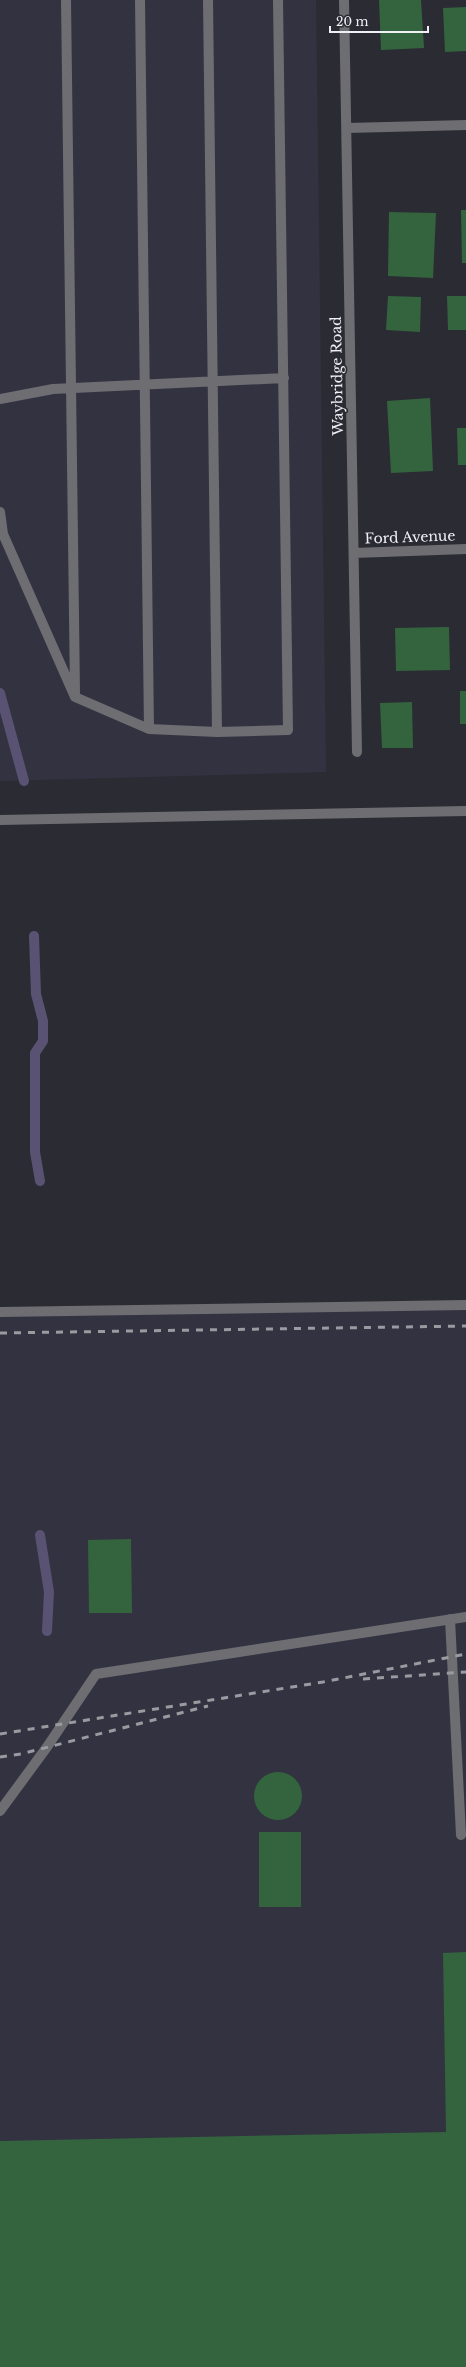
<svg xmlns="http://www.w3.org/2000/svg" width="466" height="2367" viewBox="0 0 466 2367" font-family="'Libre Baskerville',serif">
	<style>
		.built { fill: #333241 }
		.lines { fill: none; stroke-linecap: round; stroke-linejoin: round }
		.stream { stroke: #595273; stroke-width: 10 }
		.building { fill: #33643e }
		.service { stroke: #6d6d72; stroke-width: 10 }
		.minor { stroke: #6d6d72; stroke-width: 10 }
		.rail { stroke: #9a9aa1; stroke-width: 3; stroke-dasharray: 7 7; stroke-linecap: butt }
		.labels { text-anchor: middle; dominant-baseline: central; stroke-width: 3.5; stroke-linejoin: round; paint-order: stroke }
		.street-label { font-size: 14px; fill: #efeff5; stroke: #2b2b33 }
	</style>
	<rect width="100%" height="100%" fill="#2b2b33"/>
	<path class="built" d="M0,0H316L326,772L0,781Z
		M466,1305V2367H0V1312Z"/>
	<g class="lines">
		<path class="stream" d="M0,693L24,781
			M34,936L36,994L43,1021V1041L35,1053V1152L40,1181
			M40,1535L49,1592L47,1631"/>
	</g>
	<path class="building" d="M379,0H421L424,48L381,50Z
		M466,7V51L445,52L443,8Z
		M461,210H466V263H462Z
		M389,212L436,213L433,278L388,276Z
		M388,296L421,297L420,332L386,330Z
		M447,296H466V330H448Z
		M430,398L433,471L391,473L387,401Z
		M457,428H466V465H458Z
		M449,627L450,670L396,671L395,628Z
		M460,691H466V724H460Z
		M412,702L413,748H382L380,703Z
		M131,1539L132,1613H89L88,1540Z
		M254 1796a24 24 0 1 1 48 0a24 24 0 1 1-48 0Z
		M259,1832H301V1907H259Z
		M466,1952V2367H0V2141L446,2132L443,1953Z"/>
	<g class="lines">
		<path class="service" d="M66,0L75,693
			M140,0L149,729
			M208,0L217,732
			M0,399L53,389L284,378
			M0,512L3,534L75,697L149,729L217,732L288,730L278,0
			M0,820L466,811
			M0,1312L466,1305
			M450,1619L461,1835
			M0,1811L47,1747L96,1674L466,1617"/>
		<path class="minor" d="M344,0L357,752
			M347,128L466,125
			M354,553L466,549"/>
		<path class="rail" d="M0,1333L466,1326
			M363,1679L466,1672
			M0,1734L323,1682L466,1654
			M0,1757L21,1754L208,1706"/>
	</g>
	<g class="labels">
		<g class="street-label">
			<text transform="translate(337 376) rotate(-91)">Waybridge Road</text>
			<text transform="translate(410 537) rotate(-2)">Ford Avenue</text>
		</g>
	</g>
	<path d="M330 26v6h98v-6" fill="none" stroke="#efeff5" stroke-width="2"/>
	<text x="336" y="26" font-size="12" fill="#efeff5" stroke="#2b2b33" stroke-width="3" paint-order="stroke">20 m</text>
</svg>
